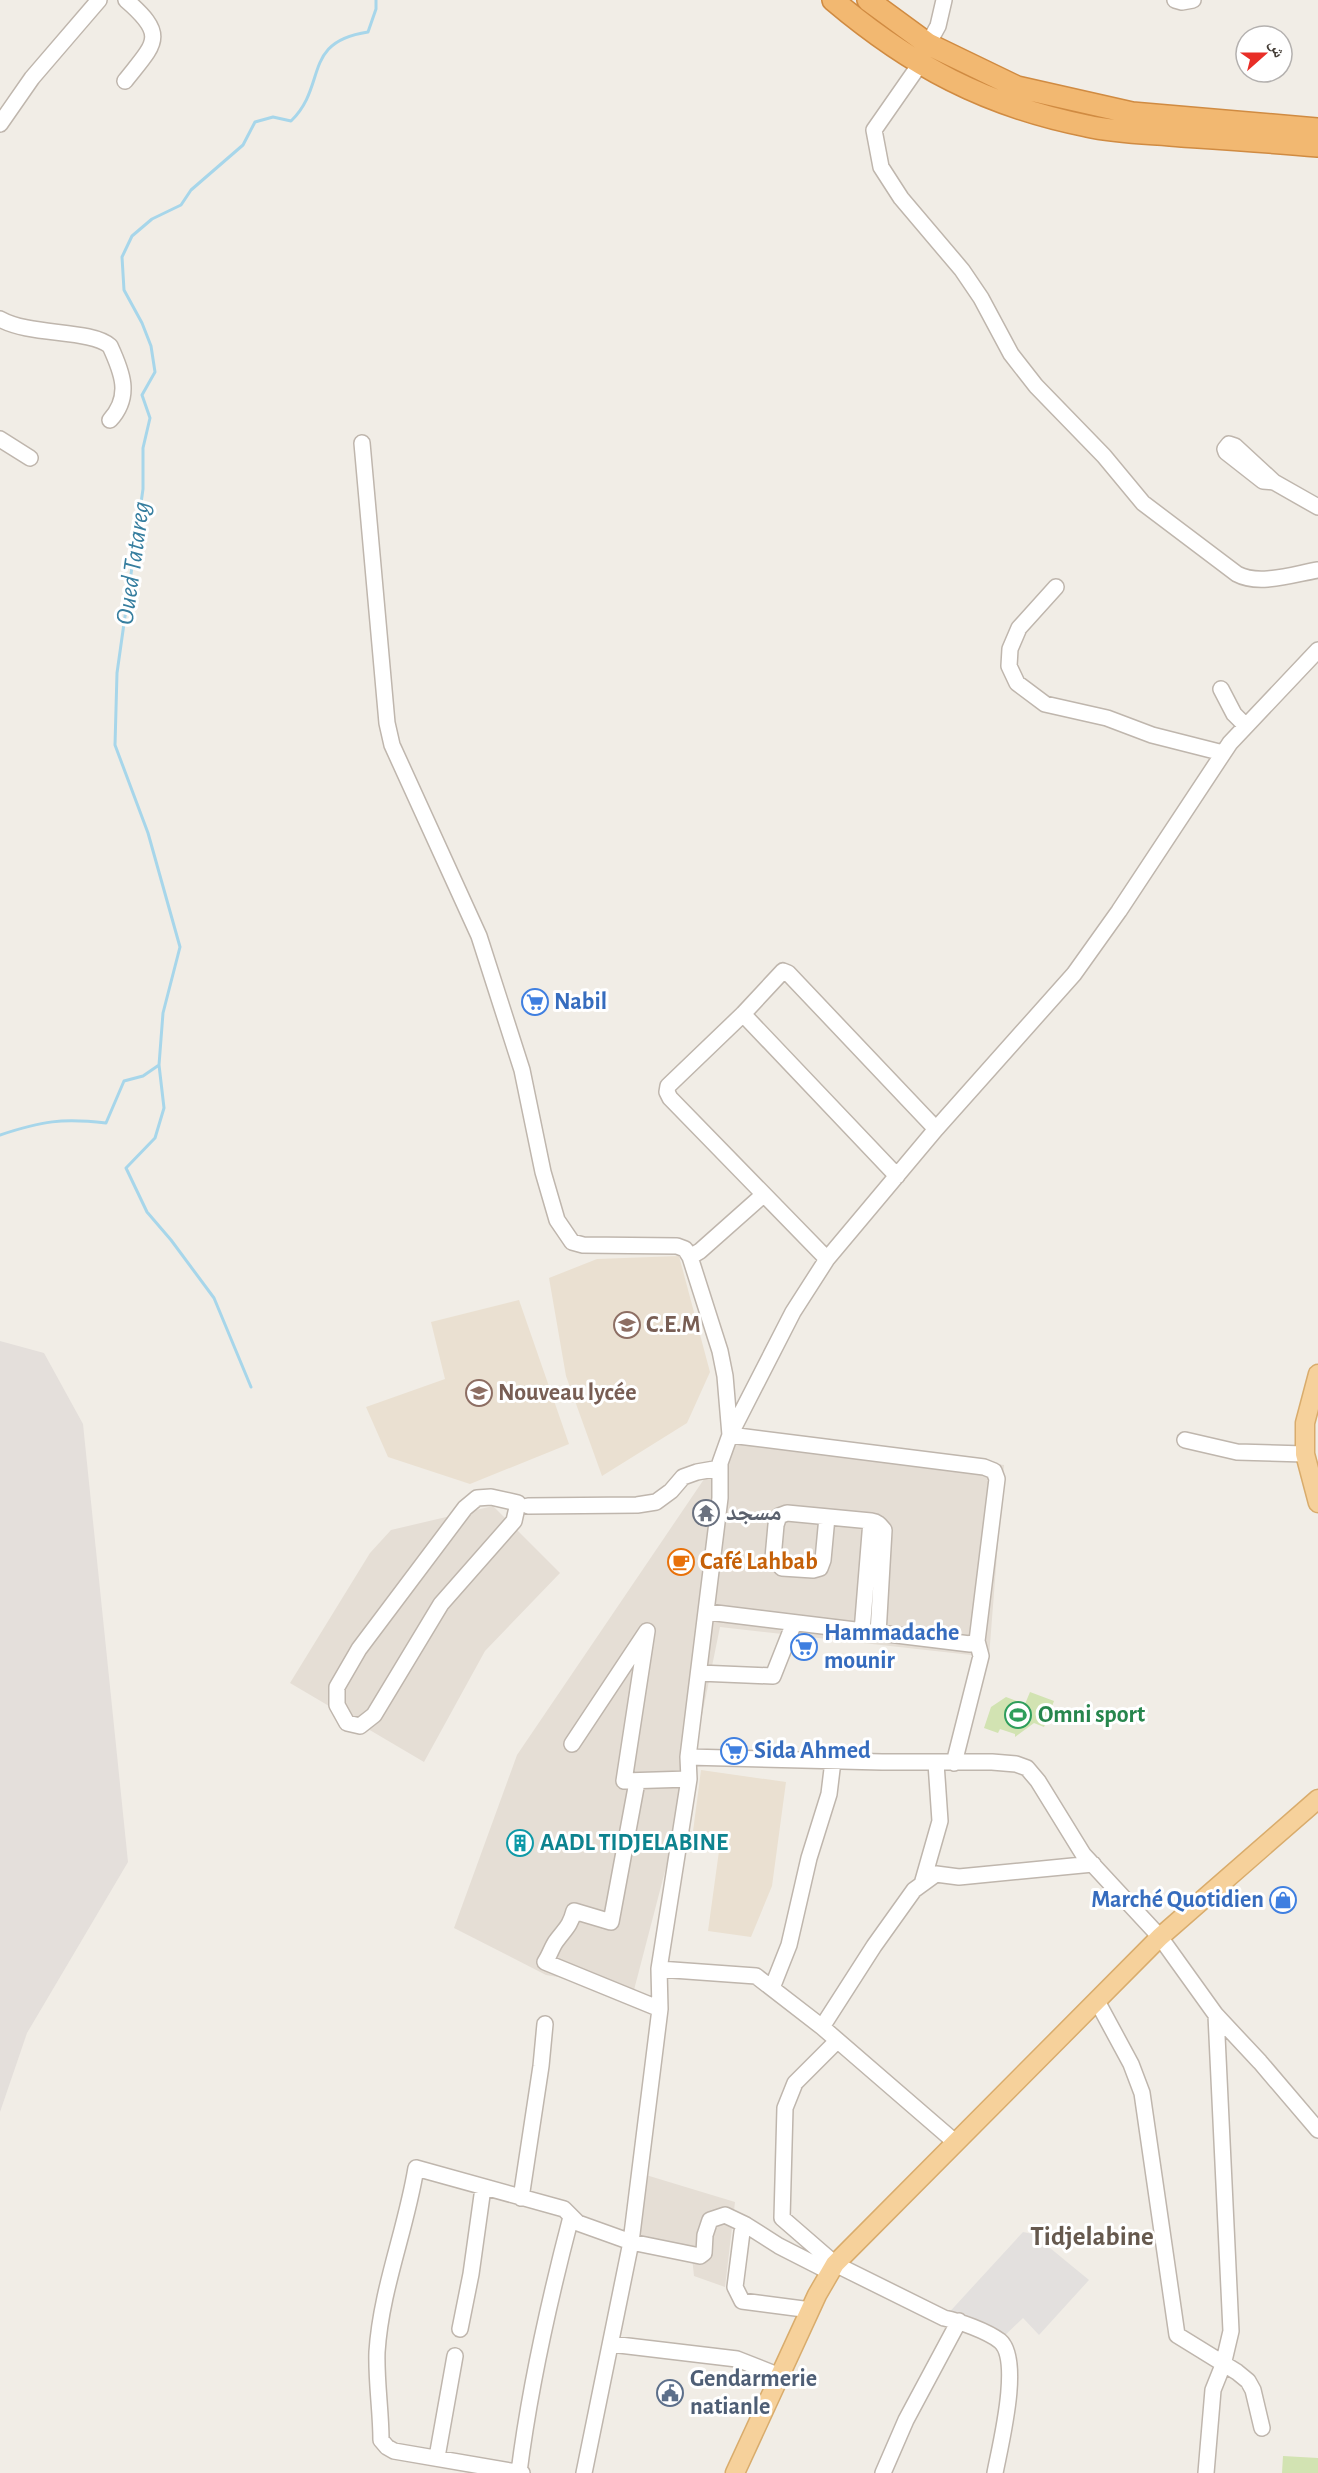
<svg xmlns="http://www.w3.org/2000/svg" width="1318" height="2473" viewBox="0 0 1318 2473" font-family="'Alegreya Sans','Noto Naskh Arabic',sans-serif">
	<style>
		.residential { fill: #e5ded5 }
		.industrial { fill: #e4dfdb }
		.education { fill: #eae0d1 }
		.green { fill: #d2e3b2 }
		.parking { fill: #e3e0de }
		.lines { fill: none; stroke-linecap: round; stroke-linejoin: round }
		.stream { stroke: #a7d6ea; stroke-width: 3 }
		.minor-casing { stroke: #bfb6ad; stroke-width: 18 }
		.major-casing { stroke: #d9ac6c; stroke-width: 21 }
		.highway-casing { stroke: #d08b42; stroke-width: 24 }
		.minor { stroke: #fff; stroke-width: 15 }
		.major { stroke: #f6d19b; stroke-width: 18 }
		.highway { stroke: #f2b871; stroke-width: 21 }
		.labels { text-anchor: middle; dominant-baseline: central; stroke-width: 6; stroke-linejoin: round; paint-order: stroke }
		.shop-label { font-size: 24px; font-weight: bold; fill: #366cbe; stroke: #fff; text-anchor: start }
		.education-label { font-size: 24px; font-weight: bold; fill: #785e54; stroke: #fff; text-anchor: start }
		.worship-label { font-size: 24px; font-weight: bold; fill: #5b616d; stroke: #fff; text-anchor: start }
		.food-label { font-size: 24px; font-weight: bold; fill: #c56008; stroke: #fff; text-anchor: start }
		.leisure-label { font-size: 24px; font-weight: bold; fill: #27864d; stroke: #fff; text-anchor: start }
		.culture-label { font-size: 24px; font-weight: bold; fill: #0d838f; stroke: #fff; text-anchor: start }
		.service-label { font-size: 24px; font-weight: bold; fill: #4e5e75; stroke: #fff; text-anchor: start }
		.water-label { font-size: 26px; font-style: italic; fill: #367e9f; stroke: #fff }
		.quarter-label { font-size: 27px; font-weight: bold; fill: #66594e; stroke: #fff }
	</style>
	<rect width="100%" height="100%" fill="#f1ede6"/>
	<path class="residential" d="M738,1429L1004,1465L989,1657L720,1627L689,1779L634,1990L546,1975L454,1928L517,1755Z
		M493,1506L560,1573L485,1651L424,1762L290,1683L370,1553L391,1530Z
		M646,2175L735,2202L725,2287L694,2276L692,2257L634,2245Z"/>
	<path class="industrial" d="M0,1341L44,1353L83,1424L128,1862L27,2033L0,2112Z"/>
	<path class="education" d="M679,1256L710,1372L687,1423L602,1476L566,1376L549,1278L597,1259Z
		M519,1300L569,1444L470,1484L388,1457L366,1407L445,1379L431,1322Z
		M701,1770L786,1782L772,1886L751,1937L708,1931L719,1851L691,1847Z"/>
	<path class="green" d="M1030,1692L1054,1701L1044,1727L1034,1723L1015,1737V1734L1000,1729L998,1733L984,1728L991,1707L1006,1697L1025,1704Z
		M1283,2456L1318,2458V2473H1282Z"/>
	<path class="parking" d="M1023,2232L1033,2234L1089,2280L1039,2335L1023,2318L999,2341L944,2318Z"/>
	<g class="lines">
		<path class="stream" d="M159,1065L164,1108L155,1138L126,1168L147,1212L171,1240L214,1298L251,1387
			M0,1135C42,1121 62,1118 106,1123L124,1081L143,1076L159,1065L163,1013L180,947L148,833L115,745L117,673L143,489V448L150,418L142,395L155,372L151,346L142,323L124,290L122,257L132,236L152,219L181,205L191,190L243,145L255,122L273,117L291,121C328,85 301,42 368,32L376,9V0"/>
		<defs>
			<path id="minor" d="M1175,0L1182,2L1193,0
				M928,44L938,26L944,0
				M920,64L874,130L881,167L901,198L962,270L981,298L1011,354L1036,386L1104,456L1143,503L1237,574C1259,586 1294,574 1318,570
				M125,81C155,43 168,36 126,0
				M0,124L32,78L99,0
				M0,319C30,336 90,329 110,346C122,372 132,396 110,420
				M0,439L30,458
				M362,443L387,723L392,745L479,936L522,1070L543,1172L557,1220L572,1242L583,1245L677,1246L685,1249L690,1257L720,1351L725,1376L730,1435L720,1463V1498L688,1757L689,1779L659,1969L660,2009L631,2242L584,2473
				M1229,444L1235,446L1274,482L1263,481L1226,452L1225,449Z
				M1274,482L1318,507
				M1056,587L1019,628L1010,649L1009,666L1017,683L1045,704L1107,718L1152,735L1223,753
				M1221,689L1234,714L1246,726
				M743,1014L897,1176
				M690,1257L700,1251L763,1195
				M827,1259L670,1098L667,1092L668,1086L743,1014L783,971L788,973L936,1129
				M1185,1440L1237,1452L1305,1454
				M491,1497L518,1503L514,1521L441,1604L374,1715L360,1726L347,1723L337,1705V1687L359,1649L465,1508L477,1498Z
				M528,1506L637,1505L656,1502L671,1491L683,1477L697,1472L720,1468
				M827,1517L823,1560L820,1568L813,1570L782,1568L773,1558L776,1525L779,1516L787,1513L871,1521C878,1522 880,1525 884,1530L878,1634
				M708,1612L970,1644L977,1641L997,1479L994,1471L984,1467L730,1435L793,1312L827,1259L936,1129L1074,974L1119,911L1230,743L1318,650
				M862,1632L871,1521
				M699,1673L773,1676L794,1623
				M572,1744L647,1631L624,1781L689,1779
				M688,1757L882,1762H992L1016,1764L1027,1768L1038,1781L1083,1854L1160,1937L1216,2015L1260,2062L1318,2130
				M954,1763L981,1656L977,1641
				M637,1782L611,1922L574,1911C570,1926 566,1928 557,1940C552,1946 550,1955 545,1962L660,2009
				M922,1884L940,1821L936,1763
				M659,1969L756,1976L822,2027L955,2142
				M772,1988L789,1945L809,1858L829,1794L833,1761
				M1097,2001L1131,2064L1142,2093L1177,2335L1237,2372L1248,2381L1253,2390L1262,2428
				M822,2027L874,1946L914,1890L936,1874L959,1877L1093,1864
				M837,2041L795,2083L785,2108L782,2218L835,2264L944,2318C959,2321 987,2331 1000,2341C1022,2360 1000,2446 995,2473
				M521,2198L541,2066L545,2024
				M746,2225L742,2232L735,2287L742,2301L811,2310
				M460,2329L471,2274L483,2188
				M611,2344L737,2359L780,2376
				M437,2457L455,2356
				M519,2472C530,2385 549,2301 571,2217
				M522,2473L394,2451L387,2447L381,2440C381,2411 376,2381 377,2352C381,2289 406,2230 416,2168L564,2209L578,2223L631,2242L700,2256L704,2253L705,2235L710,2220L725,2215L746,2225L779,2246L830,2272
				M883,2473L906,2420L959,2321
				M1206,2473L1213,2390L1223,2365L1231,2331L1216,2015"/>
			<path id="major" d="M1318,1374L1305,1423V1454L1318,1503
				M735,2473L817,2295L835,2264L1160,1937L1318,1799"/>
			<path id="highway" d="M833,0C911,66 986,106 1087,126C1118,133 1150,133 1182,136C1227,139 1273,142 1318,146
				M868,0L928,44L1017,87L1132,113L1318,129"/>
		</defs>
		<use href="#minor" class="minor-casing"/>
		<use href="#major" class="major-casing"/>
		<use href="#highway" class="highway-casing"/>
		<use href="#minor" class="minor"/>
		<use href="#major" class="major"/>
		<use href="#highway" class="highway"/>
	</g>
	<defs>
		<symbol id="supermarket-ring" viewBox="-11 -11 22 22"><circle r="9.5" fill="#fff" stroke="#3f7fe0" stroke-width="1.5"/><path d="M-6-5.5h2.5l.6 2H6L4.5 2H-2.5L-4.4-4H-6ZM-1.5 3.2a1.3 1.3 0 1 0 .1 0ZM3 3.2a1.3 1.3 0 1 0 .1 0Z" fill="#3f7fe0"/></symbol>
		<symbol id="school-ring" viewBox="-11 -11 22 22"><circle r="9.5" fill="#fff" stroke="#8d6e63" stroke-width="1.5"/><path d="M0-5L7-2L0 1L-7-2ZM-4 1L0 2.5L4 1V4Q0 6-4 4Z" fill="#8d6e63"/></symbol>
		<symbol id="temple-ring" viewBox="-11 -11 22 22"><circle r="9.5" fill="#fff" stroke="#6b7280" stroke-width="1.5"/><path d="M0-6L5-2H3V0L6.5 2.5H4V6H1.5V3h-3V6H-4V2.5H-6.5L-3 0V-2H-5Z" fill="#6b7280"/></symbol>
		<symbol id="cafe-ring" viewBox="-11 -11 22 22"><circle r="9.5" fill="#fff" stroke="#e8710a" stroke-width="1.5"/><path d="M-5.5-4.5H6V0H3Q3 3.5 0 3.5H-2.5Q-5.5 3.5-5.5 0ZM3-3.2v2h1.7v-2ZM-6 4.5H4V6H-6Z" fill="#e8710a"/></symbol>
		<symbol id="stadium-ring" viewBox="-11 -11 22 22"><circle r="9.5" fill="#fff" stroke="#2e9e5b" stroke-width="1.5"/><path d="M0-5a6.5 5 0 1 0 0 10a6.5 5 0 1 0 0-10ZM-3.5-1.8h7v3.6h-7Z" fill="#2e9e5b"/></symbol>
		<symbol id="building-ring" viewBox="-11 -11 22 22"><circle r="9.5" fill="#fff" stroke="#0f9aa8" stroke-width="1.5"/><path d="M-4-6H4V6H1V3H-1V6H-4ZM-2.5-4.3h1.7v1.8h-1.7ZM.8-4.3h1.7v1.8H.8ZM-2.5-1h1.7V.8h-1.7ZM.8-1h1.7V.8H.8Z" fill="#0f9aa8"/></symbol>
		<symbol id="shop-ring" viewBox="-11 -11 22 22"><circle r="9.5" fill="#fff" stroke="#3f7fe0" stroke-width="1.5"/><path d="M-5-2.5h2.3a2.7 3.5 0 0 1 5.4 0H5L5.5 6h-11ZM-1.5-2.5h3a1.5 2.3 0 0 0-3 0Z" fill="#3f7fe0"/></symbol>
		<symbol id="civic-ring" viewBox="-11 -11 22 22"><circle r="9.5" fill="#fff" stroke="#5c6f8a" stroke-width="1.5"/><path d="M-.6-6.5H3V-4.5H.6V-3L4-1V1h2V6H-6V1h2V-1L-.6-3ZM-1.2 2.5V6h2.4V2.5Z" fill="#5c6f8a"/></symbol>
	</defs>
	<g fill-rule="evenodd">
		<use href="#supermarket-ring" x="520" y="987" width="30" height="30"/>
		<use href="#school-ring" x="612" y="1310" width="30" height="30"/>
		<use href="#school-ring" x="464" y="1378" width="30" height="30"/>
		<use href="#temple-ring" x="691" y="1498" width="30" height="30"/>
		<use href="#cafe-ring" x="666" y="1547" width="30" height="30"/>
		<use href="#supermarket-ring" x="789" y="1632" width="30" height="30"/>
		<use href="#stadium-ring" x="1003" y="1700" width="30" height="30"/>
		<use href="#supermarket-ring" x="719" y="1736" width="30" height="30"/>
		<use href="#building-ring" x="505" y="1828" width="30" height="30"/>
		<use href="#shop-ring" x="1268" y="1885" width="30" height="30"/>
		<use href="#civic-ring" x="655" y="2378" width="30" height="30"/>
	</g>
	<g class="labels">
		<g class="shop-label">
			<text x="554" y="1002">Nabil</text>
			<text x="824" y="1633">Hammadache<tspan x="824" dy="28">mounir</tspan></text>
			<text x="754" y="1751">Sida Ahmed</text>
			<text x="1264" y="1900" text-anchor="end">Marché Quotidien</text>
		</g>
		<g class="education-label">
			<text x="646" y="1325">C.E.M</text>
			<text x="498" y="1393">Nouveau lycée</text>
		</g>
		<g class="worship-label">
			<text x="726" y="1513">مسجد</text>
		</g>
		<g class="food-label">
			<text x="700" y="1562">Café Lahbab</text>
		</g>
		<g class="leisure-label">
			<text x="1038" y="1715">Omni sport</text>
		</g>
		<g class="culture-label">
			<text x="540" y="1843">AADL TIDJELABINE</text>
		</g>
		<g class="service-label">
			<text x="690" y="2379">Gendarmerie<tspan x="690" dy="28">natianle</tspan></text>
		</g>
		<g class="water-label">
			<text transform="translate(133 563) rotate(-82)">Oued Tatareg</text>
		</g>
		<g class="quarter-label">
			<text x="1092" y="2236">Tidjelabine</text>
		</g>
	</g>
	<g transform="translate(1264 54) rotate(69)"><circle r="28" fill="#ffffff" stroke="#b4b1af" stroke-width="1.5"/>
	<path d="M0-4.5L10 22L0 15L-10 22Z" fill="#e82e27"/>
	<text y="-9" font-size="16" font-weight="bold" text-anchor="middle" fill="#443d36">ش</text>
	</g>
</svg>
